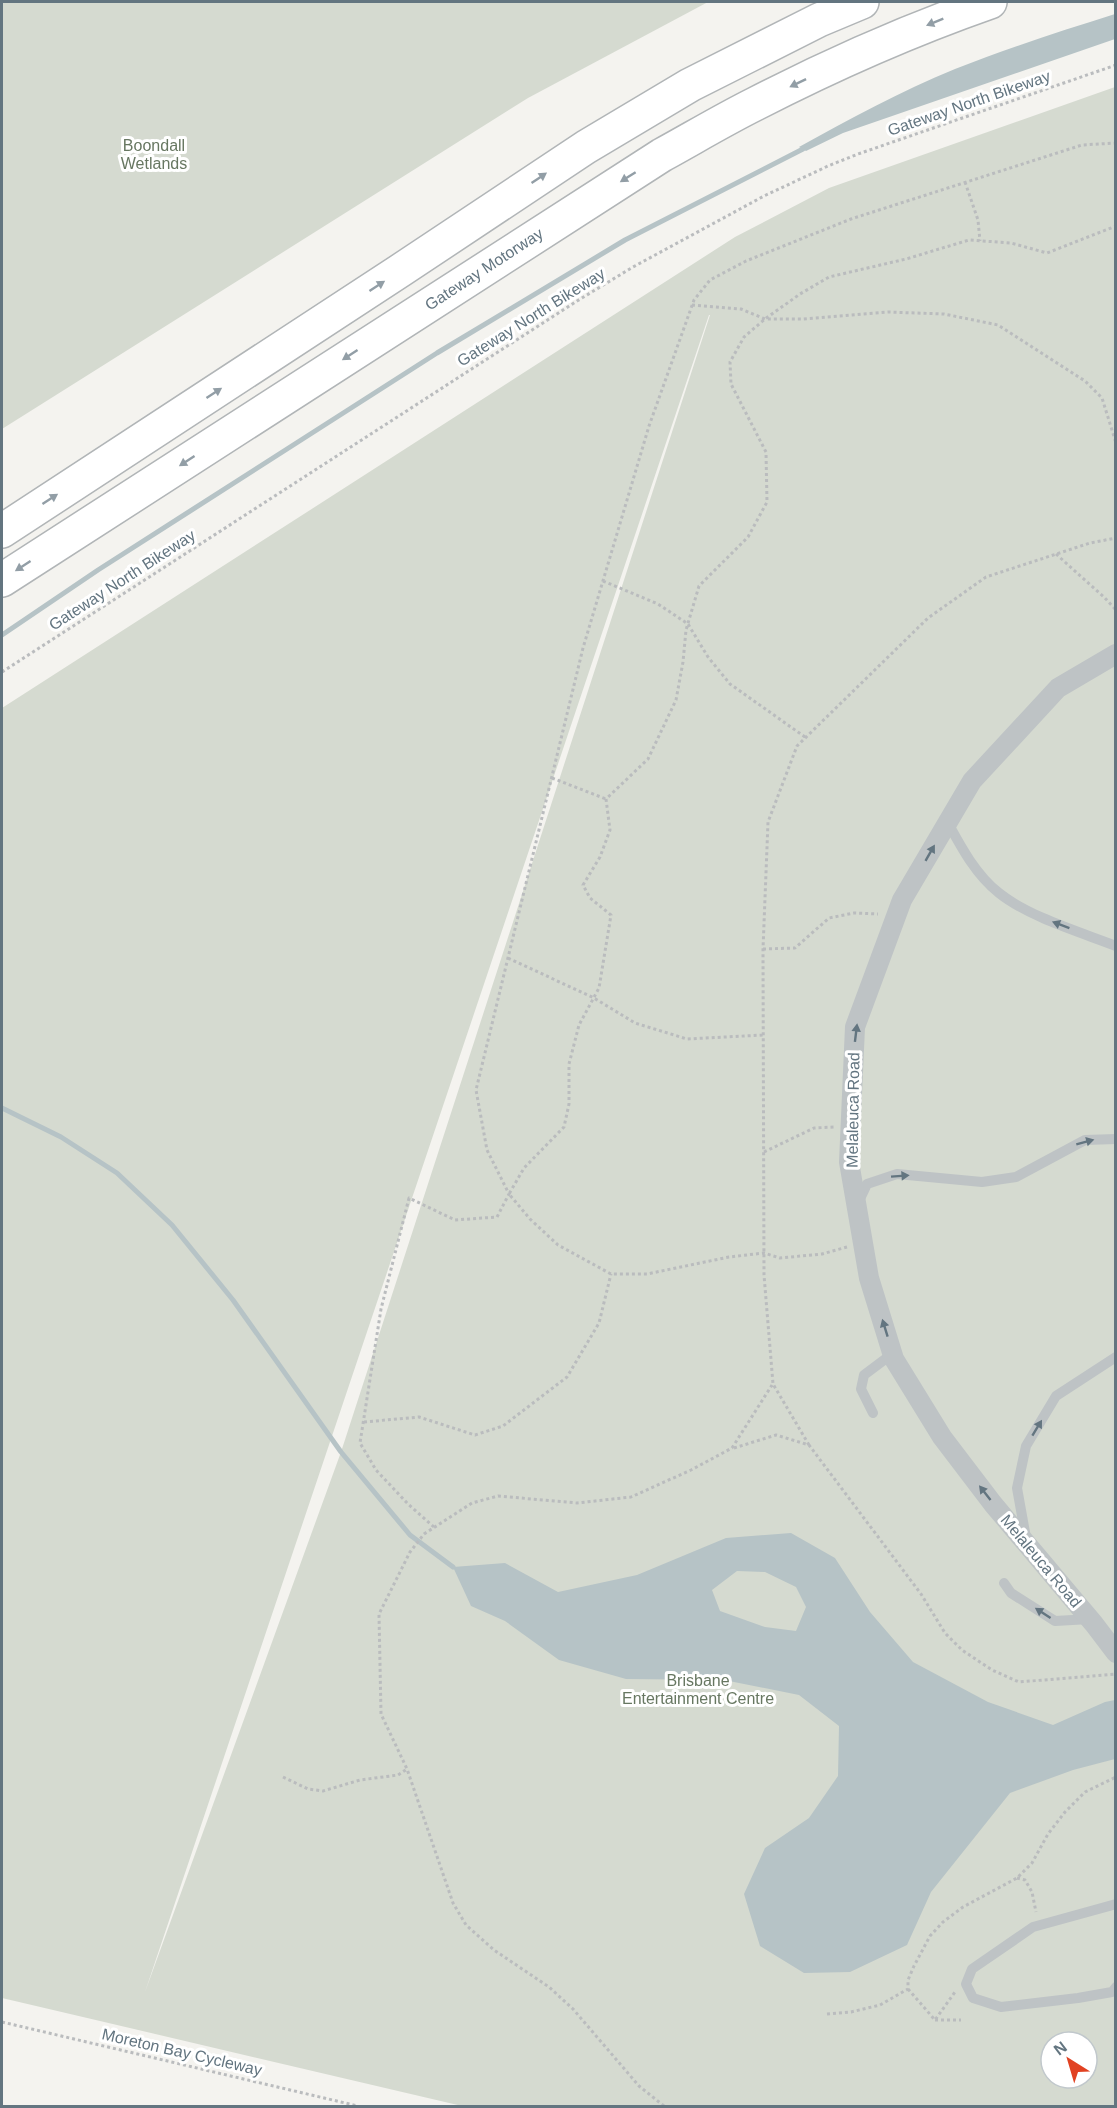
<svg xmlns="http://www.w3.org/2000/svg" width="1117" height="2108" viewBox="0 0 1117 2108" font-family="Arial,sans-serif">
	<style>
		.green { fill: #d5dad0; fill-rule: evenodd }
		.water { fill: #b6c3c6; fill-rule: evenodd }
		.lines { fill: none; stroke-linecap: round; stroke-linejoin: round }
		.stream { stroke: #b6c3c6; stroke-width: 5 }
		.highway-casing { stroke: #b1b5b7; stroke-width: 36 }
		.path { stroke: #babcbe; stroke-width: 3; stroke-dasharray: 3 3; stroke-linecap: butt }
		.lane { stroke: #bec3c5; stroke-width: 10 }
		.street { stroke: #bec3c5; stroke-width: 20 }
		.highway { stroke: #fff; stroke-width: 33 }
		.oneway { fill: #929ea6 }
		.oneway2 { fill: #637580 }
		.labels { text-anchor: middle; dominant-baseline: central; stroke-width: 6; stroke-linejoin: round; paint-order: stroke }
		.street-label { font-size: 16px; fill: #637580; stroke: #fff }
		.park-label { font-size: 16px; fill: #677761; stroke: #fff }
	</style>
	<rect width="100%" height="100%" fill="#f4f3ef"/>
	<path class="green" d="M2,2H708L528,98L2,429Z
		M1115,87V2106H462L2,1998V708L735,237L829,188ZM710,315L341,1452L145,1992L709,315ZM1051,2042H1087V2078H1051Z"/>
	<path class="water" d="M1115,14V39L843,133L806,151L799,147C850,119 901,91 955,69C1008,48 1061,31 1115,14Z
		M791,1533L835,1558L870,1612L913,1662L988,1702L1053,1725L1105,1702L1115,1700V1759L1073,1770L1010,1793L931,1892L907,1945L850,1972L804,1973L760,1946L744,1894L765,1848L809,1818L838,1776L839,1726L799,1695L724,1680L626,1679L559,1660L505,1621L471,1606L453,1567L505,1563L558,1592L637,1575L726,1538ZM737,1571L765,1572L796,1587L806,1607L796,1631L765,1627L720,1611L712,1590Z"/>
	<g class="lines">
		<path class="stream" d="M2,635L98,570L437,353L625,240L803,149
			M2,1108L61,1137L117,1173L172,1225L233,1300L341,1452L410,1535L453,1567"/>
		<defs>
			<path id="highway" d="M2,531L401,270L586,147L690,85L819,20L862,2
				M2,580L662,155C693,138 723,120 755,104C831,65 910,30 990,2"/>
		</defs>
		<use href="#highway" class="highway-casing"/>
		<path class="path" d="M965,182L978,220L980,241
			M692,305L741,309L765,319H803L888,312L944,314L998,325L1085,381L1102,398L1116,443
			M1056,554L1104,597L1116,610
			M603,581L658,604L688,624L708,657L730,684L805,737
			M2,672L577,301L633,267L764,196L828,166L858,154L1116,65
			M552,778L606,799
			M763,949L795,948L829,918L854,913L878,914
			M508,958L594,998L635,1023L687,1039L763,1035
			M764,1152L814,1128L834,1127
			M847,1247L822,1254L780,1258L764,1253L729,1257L647,1274H611L558,1245L530,1219L509,1194L524,1168L564,1127L569,1104V1064L579,1025L599,988L611,915L590,898L583,885L600,857L610,830L606,799L648,759L676,700L683,662L686,630L699,586L748,537L767,502L766,452L731,384L730,362L744,337L765,319L800,294L829,277L906,259L969,240L1011,243L1047,253L1116,226
			M364,1422L419,1417L475,1435L503,1426L567,1377L599,1323L611,1274
			M809,1445L773,1384L764,1275L763,949L768,822L797,746L928,618L986,577L1090,543L1116,538
			M734,1448L776,1435L809,1445L921,1594L945,1633L962,1650L992,1670L1019,1682L1116,1674
			M434,1527L408,1504L376,1470L360,1443L381,1309L409,1198L455,1220L497,1217L509,1194L487,1150L476,1090L583,648L649,426L694,300L710,280L746,261L851,219L1082,145L1116,143
			M1116,1537V1577
			M283,1777L308,1789L323,1791L360,1780L398,1775L407,1769
			M1017,1878L1025,1880L1032,1892L1036,1912
			M908,1989L935,2020L955,1992
			M827,2014L851,2012L880,2005L908,1989V1980L914,1966L930,1936L943,1922L963,1907L1017,1878L1032,1863L1048,1834L1065,1812L1085,1792L1116,1777
			M935,2020H961
			M2,2022L358,2106
			M664,2106L639,2086L573,2009L549,1987L494,1950L466,1925L453,1903L407,1769L381,1714L379,1614L410,1552L424,1534L472,1503L498,1496L577,1503L631,1497L691,1470L732,1448L772,1385"/>
		<path class="lane" d="M948,823C961,847 976,875 999,893C1029,917 1080,932 1116,946
			M858,1203L867,1184L897,1174L982,1182L1016,1177L1085,1140L1116,1139
			M873,1413L861,1389L864,1375L892,1354
			M1026,1538L1017,1488L1026,1446L1056,1396L1116,1357
			M1004,1583L1011,1593L1055,1621L1090,1619
			M1116,1904L1033,1927L972,1969L966,1984L973,1998L1001,2007L1078,1998L1112,1992L1116,1987"/>
		<path class="street" d="M1116,654L1058,688L972,781L902,900L855,1027L849,1162L869,1278L894,1359L942,1437L993,1504L1094,1624L1116,1653"/>
		<use href="#highway" class="highway"/>
	</g>
	<defs><path id="oneway-solid" d="M-6-.8H1V-3.2L6.5 0L1 3.2V.8H-6Z" transform="scale(1.5)"/></defs>
	<g class="oneway">
		<use href="#oneway-solid" transform="translate(935 22) rotate(158)"/>
		<use href="#oneway-solid" transform="translate(798 83) rotate(154)"/>
		<use href="#oneway-solid" transform="translate(628 177) rotate(148)"/>
		<use href="#oneway-solid" transform="translate(539 178) rotate(-34)"/>
		<use href="#oneway-solid" transform="translate(377 286) rotate(-33)"/>
		<use href="#oneway-solid" transform="translate(350 355) rotate(147)"/>
		<use href="#oneway-solid" transform="translate(214 393) rotate(-33)"/>
		<use href="#oneway-solid" transform="translate(187 461) rotate(147)"/>
		<use href="#oneway-solid" transform="translate(50 499) rotate(-33)"/>
		<use href="#oneway-solid" transform="translate(23 566) rotate(147)"/>
	</g>
	<g class="oneway2">
		<use href="#oneway-solid" transform="translate(930 853) rotate(-60)"/>
		<use href="#oneway-solid" transform="translate(1061 925) rotate(-159)"/>
		<use href="#oneway-solid" transform="translate(856 1033) rotate(-83)"/>
		<use href="#oneway-solid" transform="translate(1085 1142) rotate(-15)"/>
		<use href="#oneway-solid" transform="translate(900 1176) rotate(-4)"/>
		<use href="#oneway-solid" transform="translate(885 1328) rotate(-107)"/>
		<use href="#oneway-solid" transform="translate(1037 1428) rotate(-59)"/>
		<use href="#oneway-solid" transform="translate(985 1493) rotate(-128)"/>
		<use href="#oneway-solid" transform="translate(1043 1613) rotate(-147)"/>
	</g>
	<g class="labels">
		<g class="street-label">
			<text transform="translate(969 103) rotate(-19)">Gateway North Bikeway</text>
			<text transform="translate(484 269) rotate(-33)">Gateway Motorway</text>
			<text transform="translate(531 317) rotate(-32)">Gateway North Bikeway</text>
			<text transform="translate(122 580) rotate(-33)">Gateway North Bikeway</text>
			<text transform="translate(853 1110) rotate(-89)">Melaleuca Road</text>
			<text transform="translate(1041 1561) rotate(50)">Melaleuca Road</text>
			<text transform="translate(182 2052) rotate(13)">Moreton Bay Cycleway</text>
		</g>
		<g class="park-label">
			<text x="154" y="145">Boondall<tspan x="154" dy="18">Wetlands</tspan></text>
			<text x="698" y="1680">Brisbane<tspan x="698" dy="18">Entertainment Centre</tspan></text>
		</g>
	</g>
	<rect width="1117" height="2108" fill="none" stroke="#637580" stroke-width="6"/>
	<g transform="translate(1069 2060) rotate(323)"><circle r="28" fill="#ffffff" stroke="#c1c8cc" stroke-width="1.5"/>
	<path d="M0-4.5L10 22L0 15L-10 22Z" fill="#e14222"/>
	<text y="-9" font-size="16" font-weight="bold" text-anchor="middle" fill="#637580">N</text>
	</g>
</svg>
